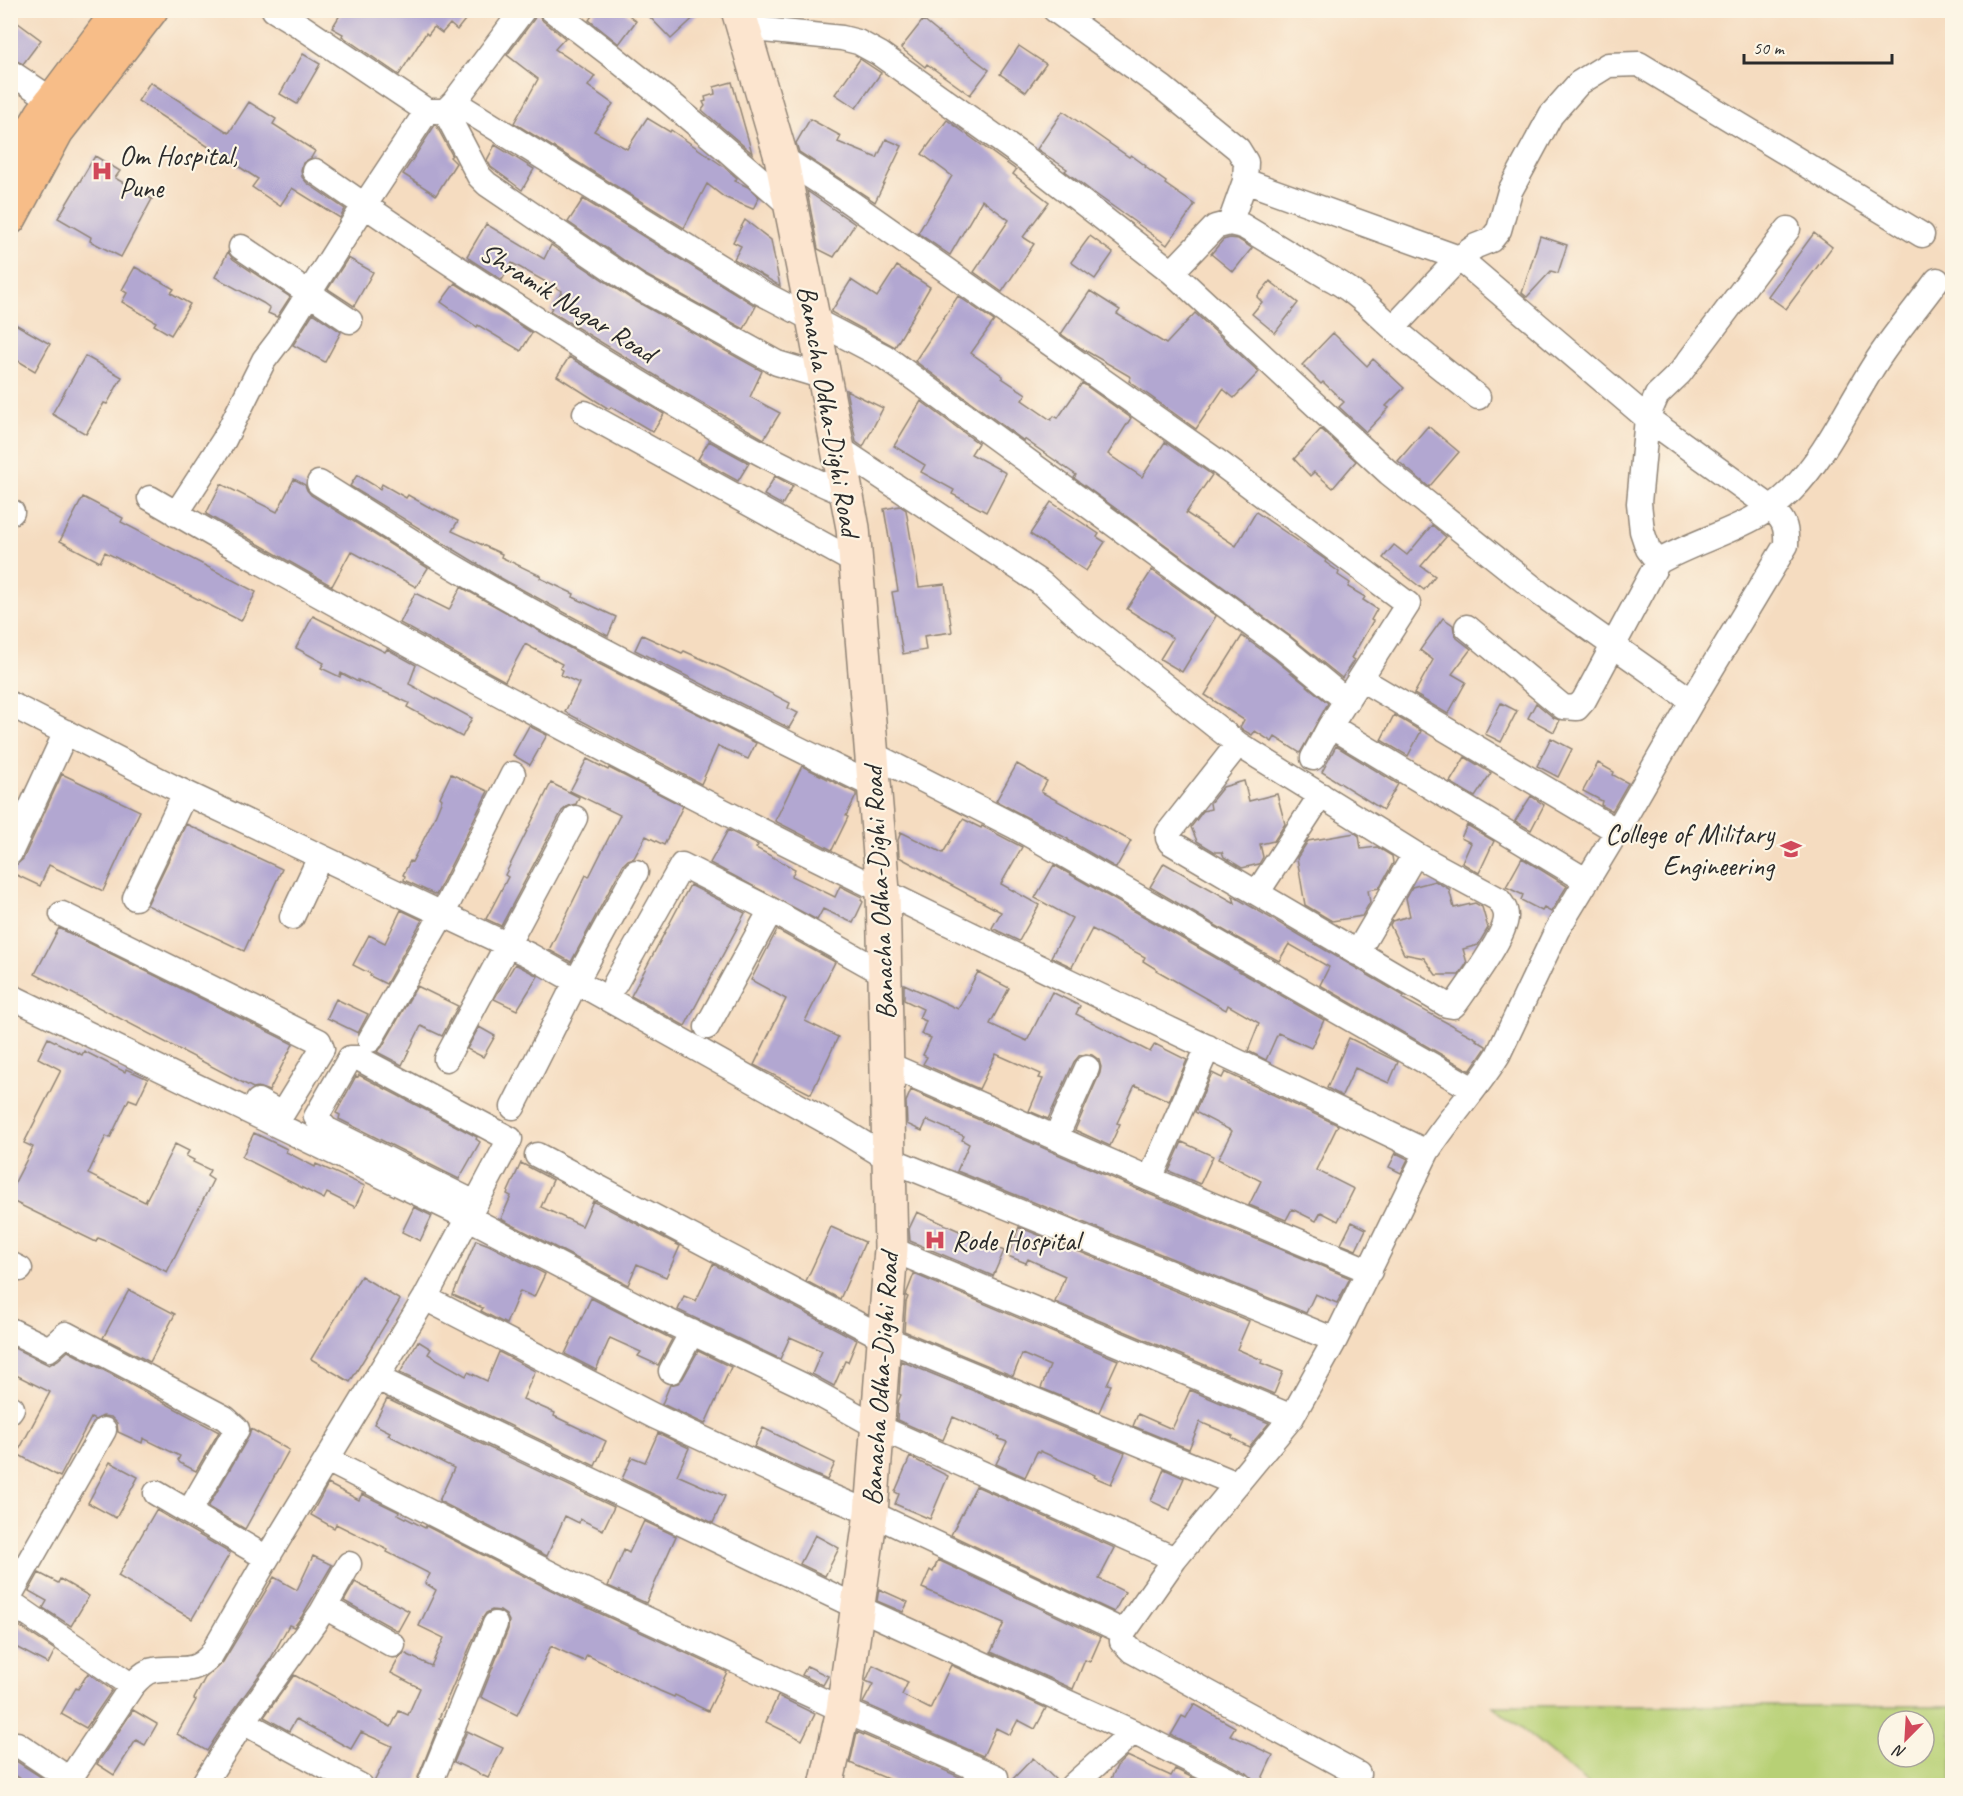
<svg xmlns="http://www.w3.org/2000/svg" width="1963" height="1796" viewBox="0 0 1963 1796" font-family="Caveat,sans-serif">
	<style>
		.green { fill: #b7d075; stroke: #717e50; stroke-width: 1.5; fill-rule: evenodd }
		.building { fill: #b2a7d1 }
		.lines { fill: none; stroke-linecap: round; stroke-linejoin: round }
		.street-casing { stroke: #908476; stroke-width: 27 }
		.secondary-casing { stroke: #908476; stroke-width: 36 }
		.primary-casing { stroke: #908476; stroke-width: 36 }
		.street { stroke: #fff; stroke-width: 24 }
		.secondary { stroke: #fce5cf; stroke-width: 33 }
		.primary { stroke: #f7bd88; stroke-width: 33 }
		.labels { text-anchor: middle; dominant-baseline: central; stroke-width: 4.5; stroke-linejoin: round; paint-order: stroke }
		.poi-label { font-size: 28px; fill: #2b2b2b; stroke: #fcf5e5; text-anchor: start }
		.street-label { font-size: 28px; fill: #2b2b2b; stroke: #fcf5e5 }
	</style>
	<rect width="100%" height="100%" fill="#fcf5e5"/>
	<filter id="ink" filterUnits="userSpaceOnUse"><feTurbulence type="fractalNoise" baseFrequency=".0167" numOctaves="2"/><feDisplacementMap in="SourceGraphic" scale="12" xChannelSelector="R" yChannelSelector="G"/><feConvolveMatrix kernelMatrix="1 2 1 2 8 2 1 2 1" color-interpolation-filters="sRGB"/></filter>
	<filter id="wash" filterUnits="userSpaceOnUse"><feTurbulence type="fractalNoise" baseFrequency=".008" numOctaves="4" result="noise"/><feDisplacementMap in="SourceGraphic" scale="24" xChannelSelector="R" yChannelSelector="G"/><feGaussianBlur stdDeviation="1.35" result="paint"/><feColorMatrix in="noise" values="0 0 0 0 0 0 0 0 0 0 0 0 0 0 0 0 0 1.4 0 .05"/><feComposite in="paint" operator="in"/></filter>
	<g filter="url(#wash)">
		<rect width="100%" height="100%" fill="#f5dcc0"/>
		<path class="green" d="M1493,1706H1952V1785H1590ZM1888,1721H1924V1757H1888Z"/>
		<g id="blocks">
			<path class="building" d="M343,10H473L457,30L450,24L442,33L434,27L428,35L426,33L399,75L342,36L343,34L332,28Z
				M596,10H623L636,21L619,44L589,20Z
				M643,10H702L671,39Z
				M537,12L543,21L565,38L555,49L595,76L588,86L613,104L594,131L627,149L647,118L670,132L671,130L723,166L737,178L735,181L748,187L759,197L753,209L724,197L707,184L684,228L514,123L538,79L507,55L534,19Z
				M10,17L41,40L23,64L10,58Z
				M923,20L956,47L957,46L989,70L970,95L927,64L925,67L901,48Z
				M1019,46L1046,64L1026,92L1000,74Z
				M303,54L320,64L297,104L280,94Z
				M860,59L881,73L856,108L835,94Z
				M150,82L229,133L249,102L276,119L273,124L315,151L311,158L303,163L301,170L302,177L307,183L345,209L340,218L292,188L280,206L252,187L258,179L138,101Z
				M732,82L752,153L702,110L705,106L703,102L706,101L705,97L715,94L714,87Z
				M1063,111L1129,157L1131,155L1146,166L1145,167L1166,182L1165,184L1195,205L1167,245L1090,190L1065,171L1067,169L1037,149Z
				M810,119L841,136L838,142L877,158L886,139L902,146L875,202L799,152L796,143Z
				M947,120L1016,170L1013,174L1049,202L1023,237L1034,244L1002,292L974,272L1009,220L982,200L950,255L918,233L952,176L922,154Z
				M435,125H436L452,155L450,157L456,163L436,195L403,174Z
				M495,145L534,169L522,190L491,167L487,160Z
				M95,156L120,171L115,178L152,199L121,257L90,241L91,237L58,218Z
				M807,191L855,224L834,257L818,249Z
				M583,199L756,306L744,329L644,274L568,222Z
				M745,220L771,240L780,286L734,259L741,246L733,242Z
				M486,224L544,259L551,245L630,298L762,371L750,397L780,413L764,439L671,385L550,311L562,291L512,263L502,280L471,260L467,256Z
				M1814,233L1832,247L1786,309L1768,296Z
				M1090,236L1113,253L1095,279L1071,262Z
				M1540,236L1567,245L1558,273L1551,271L1527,297L1522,293Z
				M1230,238L1238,239L1252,248L1233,272L1211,254L1223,240Z
				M228,252L233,259L290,297L277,317L268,313L270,308L263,303L215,277Z
				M348,258L373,272L354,306L328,289Z
				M897,266L930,287L895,347L831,312L851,280L877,297Z
				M135,267L174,289L171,293L190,304L171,335L154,325L156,322L122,302L127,293L122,290Z
				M1270,281L1298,303L1275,333L1252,314L1262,302L1257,297Z
				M455,283L532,333L521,351L478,325L477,327L441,302Z
				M1090,291L1120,310L1117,314L1166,344L1195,313L1259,372L1234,398L1223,389L1196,429L1129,381L1131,377L1081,348L1061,334Z
				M958,296L994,321L971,353L1003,376L1002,378L1026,394L1022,400L1051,420L1054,416L1058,418L1082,383L1131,418L1108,454L1142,477L1165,442L1212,475L1186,513L1236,546L1256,512L1326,560L1325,562L1339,572L1338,575L1350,583L1348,587L1365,597L1363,600L1377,609L1371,620L1373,621L1351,658L1354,660L1342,678L1290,636L1074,478L1076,475L1024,439V441L915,361Z
				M313,313L341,332L325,362L293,345Z
				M10,321L50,344L35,371L10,356Z
				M1333,333L1367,366L1373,359L1404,388L1386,406L1389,408L1366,432L1339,407L1344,402L1323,382L1321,384L1302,365Z
				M85,356L122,377L107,404L104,403L86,434L52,414Z
				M569,357L664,414L653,432L611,407L609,409L557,376Z
				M846,390L883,408L863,447L856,442Z
				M921,401L978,443L971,454L1006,473L986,512L952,494L954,490L921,472L925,465L894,446Z
				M1428,426L1459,452L1429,487L1398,461Z
				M1321,429L1356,461L1333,488L1314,472L1310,476L1294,459Z
				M709,441L749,463L738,481L698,459Z
				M357,475L380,489L382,484L406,498L408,495L434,510L435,509L458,521L452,531L502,554L501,557L541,576L540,578L574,594L573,597L616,617L608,636L499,577L350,486Z
				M775,476L793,486L782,505L764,495Z
				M294,479L305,485L307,490L311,495L428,568L416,587L351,551L332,586L206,514L221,484L277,512Z
				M83,497L123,518L121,522L256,592L241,621L105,552L100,562L60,541Z
				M1051,502L1099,534L1097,537L1105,542L1086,571L1030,534Z
				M900,506L906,510L919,587L945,584L952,632L924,636L926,650L903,654L892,592L898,591L884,509Z
				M1432,525L1446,537L1421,566L1435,576L1424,590L1383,558L1394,545L1407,555Z
				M1152,570L1216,616L1182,672L1160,659L1173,638L1127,609Z
				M461,587L593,661L756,743L748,759L718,746L701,784L565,712L579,683L561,675L563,670L560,668L562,664L525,644L505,681L400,623L415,593L449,610Z
				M313,616L385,652L387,649L416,665L409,684L472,718L462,737L407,707L409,703L358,680V682L341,673L340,677L321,668L324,663L296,648Z
				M1443,618L1453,625L1454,631L1457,638L1471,649L1452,674L1466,682L1448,714L1414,694L1433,660L1420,650Z
				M642,635L682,653L684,651L724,669L790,703L788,708L798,713L789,728L635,650Z
				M1242,636L1273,658L1328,703L1300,753L1275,737L1272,742L1255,731L1252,735L1243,730L1240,727L1244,720L1205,695Z
				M1501,703L1517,711L1501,742L1485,734Z
				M1536,703L1554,718L1560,720L1554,732L1528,718Z
				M1394,715L1421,731L1408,756L1381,740Z
				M529,726L547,735L530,765L513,755Z
				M1551,738L1572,749L1558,777L1537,766Z
				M1336,746L1398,784L1383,810L1322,772Z
				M1465,757L1491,773L1475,797L1450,782Z
				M587,759L608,770L609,768L683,806L664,845L646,836L634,858L628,860L623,865L571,962L549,950L586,875L589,877L620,815L570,791Z
				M1598,763L1614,772L1613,775L1628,783L1612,811L1601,805L1602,801L1583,791Z
				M1017,764L1047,781L1041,792L1131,841L1116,868L1068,840V839L996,801Z
				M802,766L856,793V796L846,816L848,817L832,850L775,821Z
				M62,774L140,811L103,891L49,865L40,886L12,873L15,866L23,859Z
				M451,774L488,791L436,895L404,880L405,876L403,875L410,861L412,862L433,821L442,799L440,797Z
				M1244,781L1249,801L1277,794L1285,824L1274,841L1260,844L1263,857L1259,864L1242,868L1224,857L1222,852H1215L1197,841L1191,827L1203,811L1211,809L1210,803L1223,787Z
				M551,783L579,797L576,804L568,806L562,811L501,926L486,919L508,877L505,875Z
				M1531,796L1544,805L1531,830L1515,821Z
				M963,819L981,828L982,826L1022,847L1001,884L1039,905L1019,941L992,928L1001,912L899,857L898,840L901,832L943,853Z
				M186,824L282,869L244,951L147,905Z
				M1467,825L1494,841L1479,873L1462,863L1471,843L1461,838Z
				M728,830L758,845L756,848L795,869L792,876L835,897L840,886L862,897L861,900L863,902L853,923L823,909L817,920L710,863Z
				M1355,833L1359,836L1361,849L1377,847L1392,856L1393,863L1379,888L1368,890L1370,902L1362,916L1332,921L1305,905L1297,858L1308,841Z
				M1522,858L1567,886L1551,912L1544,908L1542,911L1521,900L1523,895L1506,887Z
				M1164,863L1235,903L1233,896L1404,996L1403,999L1477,1039L1476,1040L1486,1046V1048L1470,1071L1320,985L1329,967L1289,944L1279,961L1232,935L1150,887Z
				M1054,865L1324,1020L1311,1048L1278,1033L1266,1060L1248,1051L1259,1023L1228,1005L1226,1010L1156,970V969L1143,961L1145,957L1092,929L1072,967L1051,957L1072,918L1035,898Z
				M1435,881L1449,889L1454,908L1475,903L1482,907L1488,928L1478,945L1463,949L1467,963L1459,975H1436L1424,958L1404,954L1390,925L1392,921L1410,916L1406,898L1412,887Z
				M690,885L745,913L685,1026L631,996Z
				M401,910L422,920L386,984L370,976L371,974L353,965L369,935L385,943Z
				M59,928L293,1044L269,1091L258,1087L253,1088L35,974Z
				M777,930L835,962L805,1021L838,1037L811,1094L754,1065L786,999L751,980Z
				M515,964L538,976L517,1010L494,999Z
				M978,972L1009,988L990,1024L1027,1041L1052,992L1080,1006L1076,1014L1150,1052L1155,1044L1187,1060L1169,1101L1135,1085L1117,1123L1120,1124L1110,1146L1075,1130L1100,1073L1101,1067L1099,1060L1092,1055L1086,1054L1079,1056L1074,1062L1048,1119L1029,1111L1043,1079L1039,1078L1041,1074L996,1054L979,1089L923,1064L927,1057L923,1055L931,1038L921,1034L926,1021L919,1018L923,1009L904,1000V984L958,1009Z
				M417,986L458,1006L442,1036L421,1026L402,1065L377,1052L382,1047Z
				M336,999L368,1014L358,1033L327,1018Z
				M479,1027L495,1036L483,1057L467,1049Z
				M48,1038L82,1055L84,1051L125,1072L126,1069L148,1079L137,1102L129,1099L110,1138L106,1136L88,1174L145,1202L175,1144L189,1151L186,1156L194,1160L193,1162L210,1170L207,1176L213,1180L167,1272L111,1243L98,1238L96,1242L10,1200V1192L33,1147L24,1143L61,1070L38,1058Z
				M1349,1038L1398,1062L1389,1083L1355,1068L1342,1096L1327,1088Z
				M1225,1072L1338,1125L1316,1170L1354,1189L1338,1221L1321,1212L1316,1221L1292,1209L1286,1220L1249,1205L1261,1181L1218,1159L1232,1131L1195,1112L1212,1073L1222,1078Z
				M359,1075L477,1137L476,1139L480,1142L459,1179L339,1119L340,1115L336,1113L356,1076L358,1077Z
				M911,1090L1144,1192L1350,1278L1337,1303L1315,1294L1306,1313L957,1171L969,1144L962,1140L964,1136L927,1120L922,1131L907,1124L906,1102Z
				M254,1133L287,1149L286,1152L315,1167L316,1164L365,1186L355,1207L327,1193L324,1199L242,1157Z
				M1182,1142L1213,1156L1200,1184L1169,1171Z
				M1396,1153L1408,1159L1401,1173L1389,1167Z
				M521,1163L553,1180L541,1207L582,1226L593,1201L680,1246L666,1277L637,1264L628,1285L501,1219L511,1196L507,1194Z
				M414,1207L432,1216L420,1241L402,1232Z
				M917,1212L1004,1251L993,1276L910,1241L909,1229Z
				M1352,1222L1366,1229L1356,1250L1341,1244Z
				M831,1227L865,1242L840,1299L806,1281Z
				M1019,1227L1249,1321L1237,1349L1262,1360L1261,1363L1283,1372L1274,1394L1055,1302L1065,1276L1028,1259L1026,1263L1008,1256Z
				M476,1240L489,1245L545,1274L534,1297L520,1291L506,1324L481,1311L483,1308L453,1295Z
				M713,1264L857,1340L848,1362L845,1361L834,1386L812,1374L822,1351L790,1337L780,1359L678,1310L684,1296L696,1301Z
				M914,1274L1118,1360L1107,1384L1111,1385L1099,1412L1041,1388L1050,1366L1022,1354L1013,1376L904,1331L906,1302L908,1297L906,1296L907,1292Z
				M361,1276L400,1300L350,1382L311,1359Z
				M129,1290L175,1314L150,1362L103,1338Z
				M591,1298L672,1339L658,1365L638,1356L641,1352L610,1338L596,1370L565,1354Z
				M418,1341L431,1349L428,1354L466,1376L468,1372L487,1381L499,1352L535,1371L523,1399L555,1413L554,1416L606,1441L595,1466L400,1373Z
				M10,1346L49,1365L58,1360L68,1351L219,1432L196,1471L180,1463L178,1460L180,1456L143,1438L142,1443L118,1432L117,1423L111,1417L103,1416L95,1420L91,1418L60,1477L17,1454L50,1392L10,1372Z
				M698,1351L731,1367L705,1424L662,1404L670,1385L678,1383L683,1378Z
				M901,1361L1125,1453L1111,1484L1094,1477L1095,1475L1040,1451V1453L1037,1452L1025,1477L996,1464L1007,1442L999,1439L1000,1437L953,1417L943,1440L897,1420L898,1402L901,1395L899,1394Z
				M1190,1390L1269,1423L1249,1447L1232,1438L1233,1436L1200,1422L1189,1449L1133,1426L1138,1414L1172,1429Z
				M387,1399L614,1507L603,1530L580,1519L579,1523L565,1516L547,1556L439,1501L454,1468L388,1435L390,1432L374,1424Z
				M763,1428L835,1463L827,1480L754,1447Z
				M251,1429L289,1450L245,1529L208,1507L249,1436Z
				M658,1433L689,1448L677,1475L725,1496L713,1523L622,1479L632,1457L645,1462Z
				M910,1457L948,1476L930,1519L895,1504L899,1494L895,1492Z
				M110,1462L138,1477L116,1518L88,1503Z
				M1164,1469L1184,1478L1170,1510L1151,1501Z
				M328,1484L359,1500L362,1494L399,1512L398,1514L425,1528L426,1526L569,1599L727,1672L708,1711L675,1695L674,1697L660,1691L587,1655L584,1661L551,1646L517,1715L481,1697L508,1629L509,1621L506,1615L500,1611L492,1610L486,1613L482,1619L439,1718L441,1719L415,1785H375L374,1782L392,1746L361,1732L351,1749L296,1719L289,1731L264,1717L294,1675L391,1727L399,1711L408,1715L420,1688L391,1673L399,1658L404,1653L431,1666L444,1638L419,1626L436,1590L425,1583L430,1574L387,1552L388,1550L336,1524L334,1528L311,1515Z
				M976,1486L1115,1548L1099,1579L1125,1592L1114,1612L951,1535Z
				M156,1510L230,1553L192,1619L118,1576Z
				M644,1521L676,1536L646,1603L608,1586L624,1550L629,1553Z
				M815,1535L839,1548L825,1576L800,1564Z
				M313,1556L332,1565L302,1616L294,1627L289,1625L270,1660L231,1714L207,1751L177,1734L196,1700L194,1699L205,1678L223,1662L274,1577L297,1590Z
				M938,1560L1101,1637L1090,1662L1085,1660L1073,1689L991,1652L1004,1623L922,1588L930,1570L933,1572Z
				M39,1573L58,1583L60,1579L89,1596L71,1626L43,1608L47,1601L29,1591Z
				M355,1582L409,1611L398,1631L344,1601Z
				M879,1589L908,1602L903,1612L877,1601Z
				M10,1620L55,1650L48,1664L10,1644Z
				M873,1665L908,1682L902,1695L930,1709L951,1665L1046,1708L1035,1729L1018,1720L1010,1735L996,1728L983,1756L863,1703L873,1684L866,1681Z
				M807,1666L828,1676L823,1685L802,1675Z
				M88,1673L112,1690L86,1728L61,1714L76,1688L78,1689Z
				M778,1696L815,1714L802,1740L766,1722Z
				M1194,1704L1235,1727L1230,1735L1273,1755L1259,1785H1255L1252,1778L1247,1773L1171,1735L1182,1716L1186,1718Z
				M133,1710L157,1724L145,1745L136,1740L114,1775L97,1764Z
				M467,1731L503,1748L488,1778L454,1762Z
				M857,1732L971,1782L969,1785H902L850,1763Z
				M1127,1756L1171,1776L1175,1769L1195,1779L1193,1785H1108L1117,1766Z
				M10,1757L41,1777L35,1785H30L10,1772Z
				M1033,1758L1058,1782V1785H1007Z"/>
		</g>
	</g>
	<g filter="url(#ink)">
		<use href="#blocks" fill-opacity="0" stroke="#908476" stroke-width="1.5"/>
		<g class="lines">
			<defs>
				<path id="street" d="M274,10L302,27L427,111H445L454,102L523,10
					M552,10C635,72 714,137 790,206
					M1055,10L1163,88L1238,149L1246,162L1245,181L1230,223
					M744,28L842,38L858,42L880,54L1028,160L1172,272L1389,473L1542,595L1692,701L1617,831L1557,930L1498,1055C1477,1089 1449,1118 1427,1152L1335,1340L1292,1417L1175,1559L1124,1632L1122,1641L1132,1651L1358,1774
					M10,72L52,100
					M454,102L760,292L885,357L1282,647L1347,701
					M445,111L479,176L487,184L637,286L777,363L824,377
					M781,157L844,198L1221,464L1408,604L1330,726L1313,758
					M315,171C421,245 528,316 638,382C706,423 774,464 846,494
					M1245,181L1459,258L1647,418L1770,507C1784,520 1787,526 1786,545L1692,701
					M241,247L350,321
					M1172,272L1215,227L1230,223L1243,226L1326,276C1352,288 1371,308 1392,327C1419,351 1449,374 1478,397
					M1393,328L1459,258L1476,246L1491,240L1499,230L1510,191L1551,115L1579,83L1608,65L1639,64L1922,235
					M585,413L855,562
					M837,447L1041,583L1087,624L1238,744L1415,854L1498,899C1502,904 1506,909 1506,916C1507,934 1468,986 1456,1003L1453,1006L1447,1005L1170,842L1168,838V833L1238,744
					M319,483C359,508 399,534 439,558C579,642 728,714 874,786
					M150,498C314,594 480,685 649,773C904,906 1167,1027 1427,1152
					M10,511L12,512
					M176,514L224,440L264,360L280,339L364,206L427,111
					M1658,562C1702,537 1755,527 1791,491C1829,453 1851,398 1882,353C1899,328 1919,305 1937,280
					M1467,627L1563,707L1577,708L1584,700L1658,562L1648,549L1642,531L1639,503L1647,418L1657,395L1680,373L1788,229
					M1361,679L1617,831
					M10,704L171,786L529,955L840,1129L889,1159L1335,1340
					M1330,726L1587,881
					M872,754L1016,827L1473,1089
					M10,853L66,732
					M1257,893L1321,795
					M135,898L185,793
					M62,914L319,1041L322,1049L282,1114L258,1101
					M292,917L320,857
					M1357,953L1415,854
					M615,984L682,865L771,910
					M10,996L467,1217L655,1315L802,1385L878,1427L1175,1559
					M707,1027L771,910L885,974
					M370,1040L442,915L513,774
					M446,1059L575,818
					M887,1064L1150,1179L1370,1271
					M513,1107L576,982L636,872
					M1056,1137L1087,1068
					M537,1155L884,1338L1237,1484
					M1150,1179L1208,1047
					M891,1249L1292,1417
					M10,1264L20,1269
					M425,1298L654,1416L798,1483L871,1513L1124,1632
					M10,1330L49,1349L66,1334L225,1418L237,1429L189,1512
					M671,1371L692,1332
					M377,1378L857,1607L1133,1732L1241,1786
					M10,1407L12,1408L10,1411
					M327,1460L575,1586L843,1710L996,1777
					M156,1493L267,1558
					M10,1595L104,1430
					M10,1602L132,1686C138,1679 145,1671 154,1670C179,1665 191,1677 211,1655L267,1558L425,1298L510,1139L358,1058H350L316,1117L326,1129L469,1200
					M325,1607L393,1645
					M243,1722L361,1786
					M17,1744L69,1779
					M65,1786L132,1686
					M202,1786L243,1722L322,1612L349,1564
					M429,1786L495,1624
					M1072,1786L1133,1732"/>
				<path id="secondary" d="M738,10L781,157L813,318L853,528L883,891L891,1249L871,1513L843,1710L826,1786"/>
				<path id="primary" d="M10,168L42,114L120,10
					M10,218L57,131L151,10"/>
			</defs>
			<use href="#street" class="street-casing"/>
			<use href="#secondary" class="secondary-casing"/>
			<use href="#primary" class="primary-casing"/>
			<use href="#street" class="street"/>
			<use href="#secondary" class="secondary"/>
			<use href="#primary" class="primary"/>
		</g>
	</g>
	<defs>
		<symbol id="hospital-bare" viewBox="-9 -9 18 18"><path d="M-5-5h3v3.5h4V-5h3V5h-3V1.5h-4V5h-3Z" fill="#d1495b" stroke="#fcf5e5" stroke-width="2.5" paint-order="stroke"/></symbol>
		<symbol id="university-bare" viewBox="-9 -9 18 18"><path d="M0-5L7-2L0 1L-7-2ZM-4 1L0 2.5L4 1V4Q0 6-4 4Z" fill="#d1495b" stroke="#fcf5e5" stroke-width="2.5" paint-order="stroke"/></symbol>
	</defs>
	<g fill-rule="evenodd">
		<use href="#hospital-bare" x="87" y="156" width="30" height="30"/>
		<use href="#university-bare" x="1776" y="834" width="30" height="30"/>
		<use href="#hospital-bare" x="920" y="1225" width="30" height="30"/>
	</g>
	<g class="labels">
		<g class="poi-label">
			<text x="119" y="155">Om Hospital,<tspan x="119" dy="32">Pune</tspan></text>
			<text x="1774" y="833" text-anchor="end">College of Military<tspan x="1774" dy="32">Engineering</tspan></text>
			<text x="952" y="1240">Rode Hospital</text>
		</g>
		<g class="street-label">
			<text transform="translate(568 302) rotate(32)">Shramik Nagar Road</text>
			<text transform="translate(829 411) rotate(80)">Banacha Odha-Dighi Road</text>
			<text transform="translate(879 893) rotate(-93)">Banacha Odha-Dighi Road</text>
			<text transform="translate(880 1379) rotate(-86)">Banacha Odha-Dighi Road</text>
		</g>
	</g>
	<rect width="1963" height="1796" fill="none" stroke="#fcf5e5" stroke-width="36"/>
	<g transform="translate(1906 1739) rotate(204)"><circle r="28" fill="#fcf5e5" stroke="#a8a49b" stroke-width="1.5"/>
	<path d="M0-4.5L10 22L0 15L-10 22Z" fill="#d1495b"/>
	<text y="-9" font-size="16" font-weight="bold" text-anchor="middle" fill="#2b2b2b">N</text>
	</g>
	<path d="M1744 54v9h148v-9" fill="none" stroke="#2b2b2b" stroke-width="3"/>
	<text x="1753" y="54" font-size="18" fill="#2b2b2b" stroke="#fcf5e5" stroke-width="4.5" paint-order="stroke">50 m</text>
</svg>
